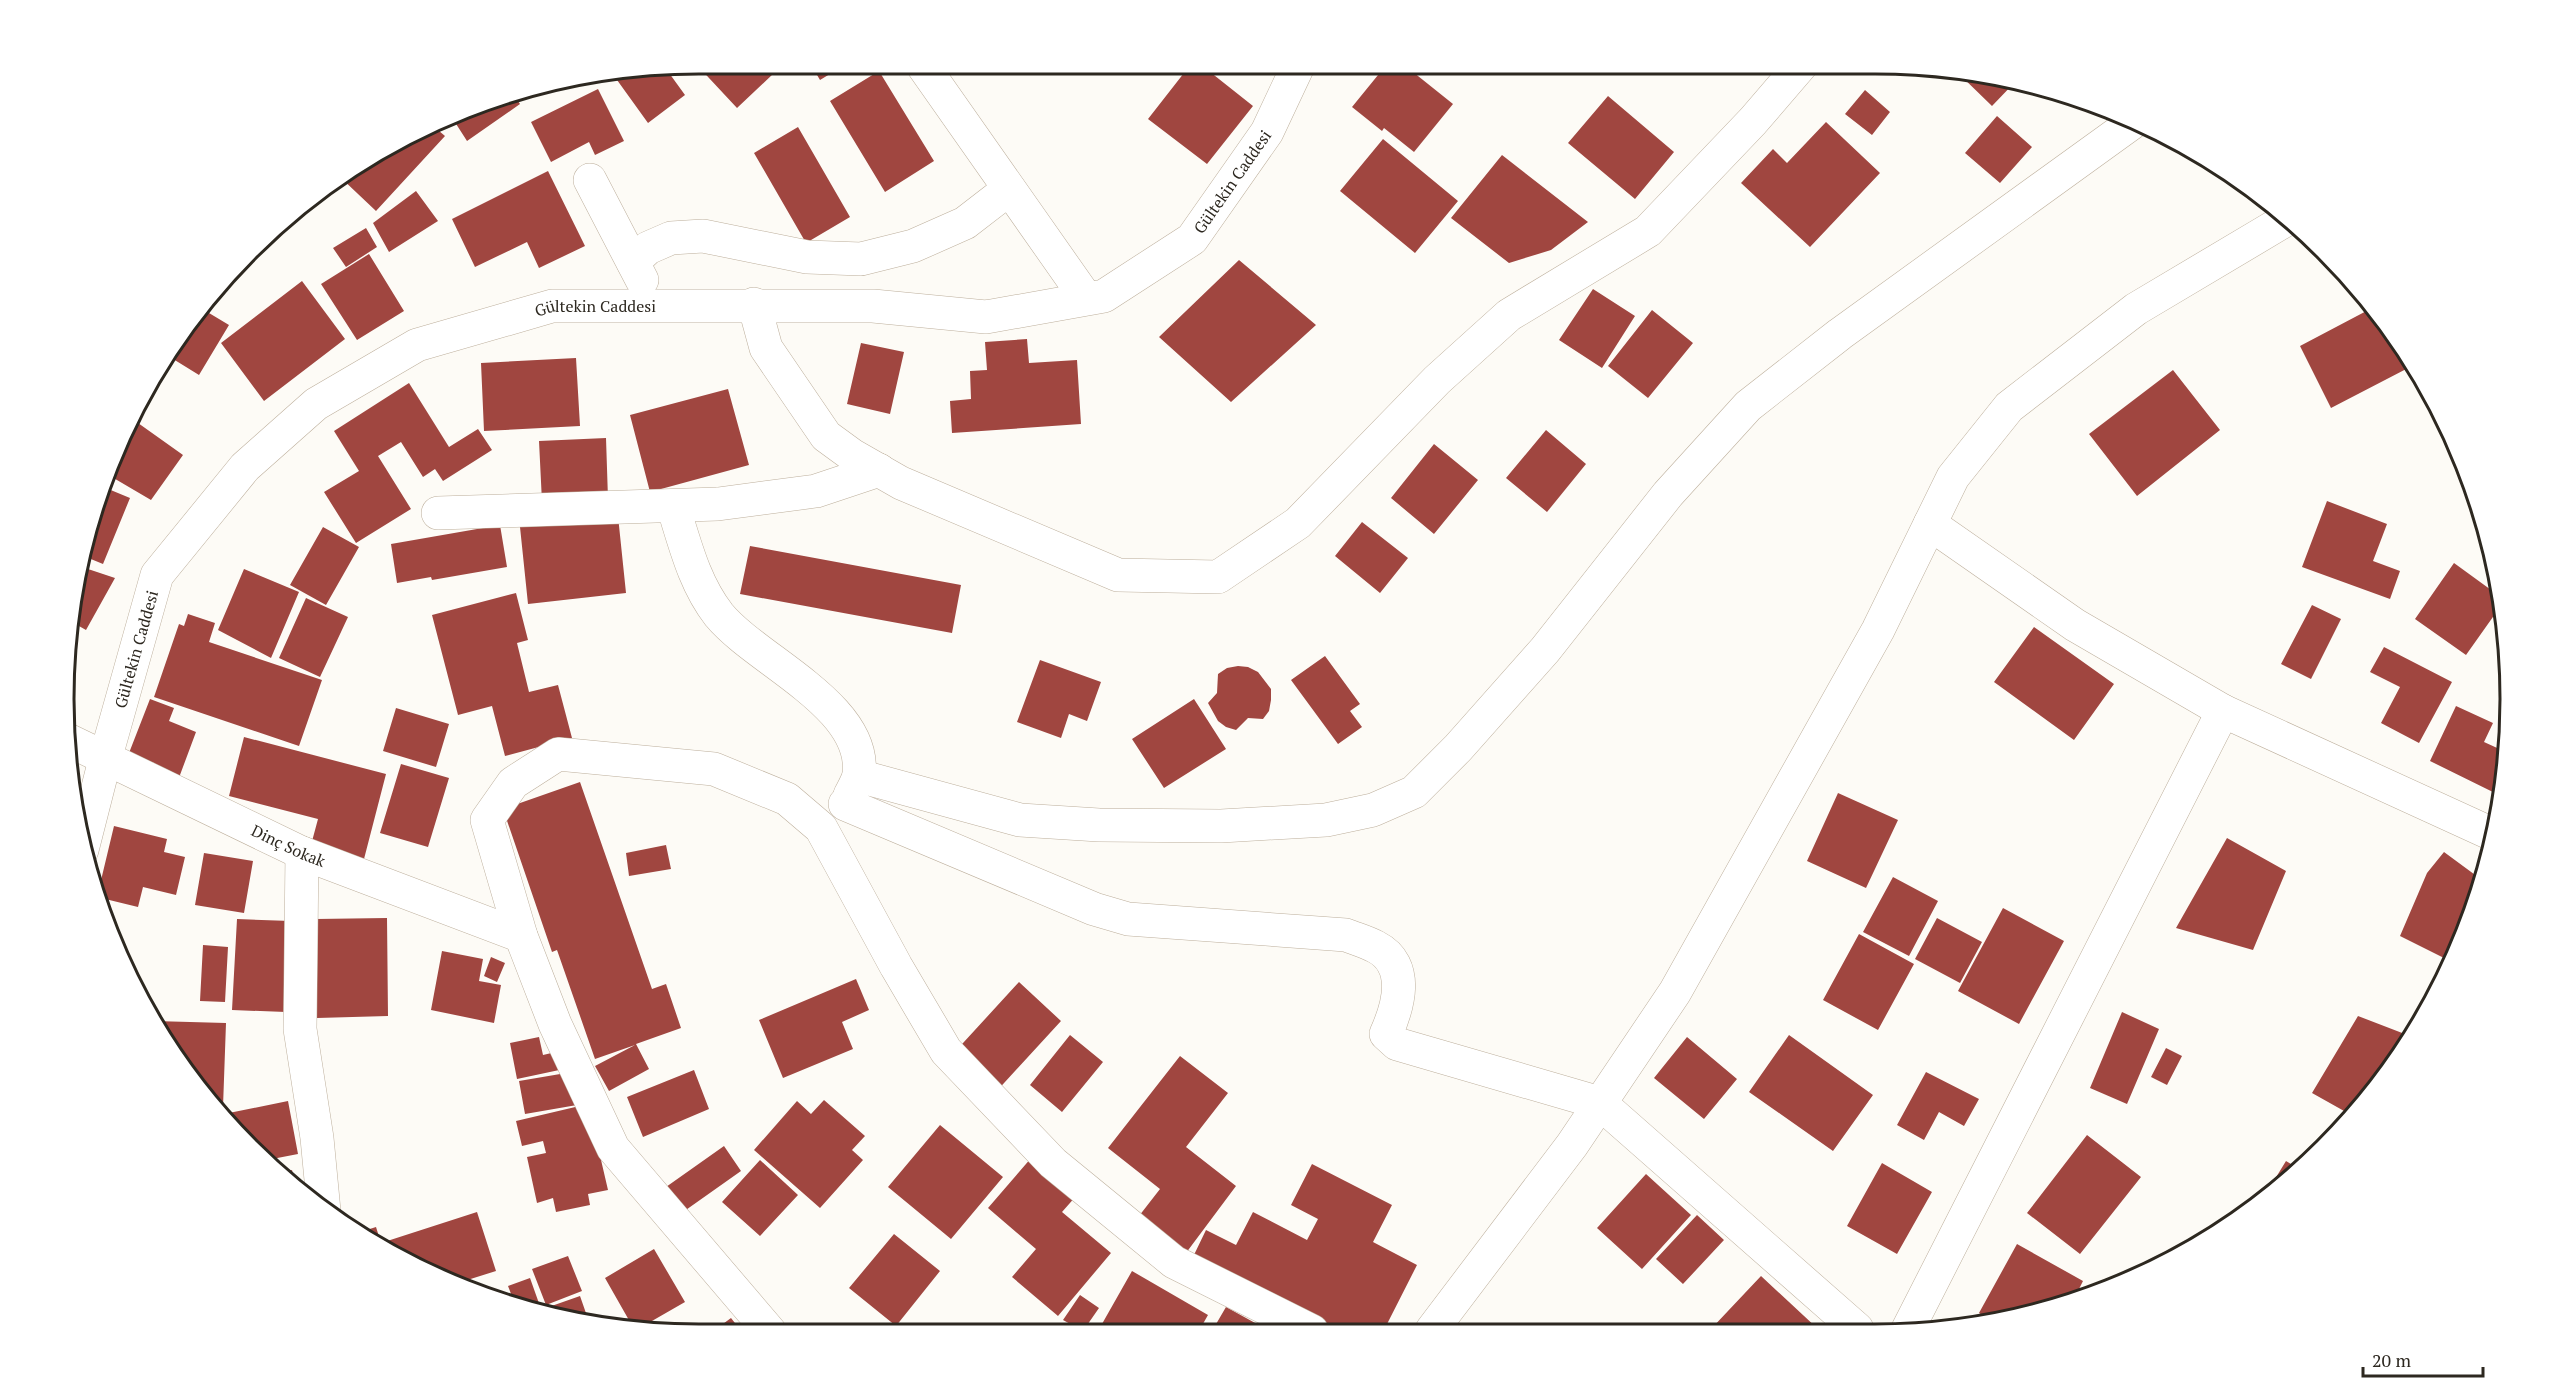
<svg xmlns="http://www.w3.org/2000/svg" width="2573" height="1397" viewBox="0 0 2573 1397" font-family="'PT Serif',serif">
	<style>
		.building { fill: #a04640 }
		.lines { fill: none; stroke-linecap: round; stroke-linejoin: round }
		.street-casing { stroke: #bdaf9c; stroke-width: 34 }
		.street { stroke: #fff; stroke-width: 33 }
		.labels { text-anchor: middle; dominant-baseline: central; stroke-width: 6; stroke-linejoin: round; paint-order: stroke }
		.street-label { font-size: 16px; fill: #2d2820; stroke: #fff }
		.rim { fill: none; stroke: #2d2820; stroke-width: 3 }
	</style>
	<rect width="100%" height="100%" fill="#fdfbf6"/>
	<path class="building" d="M695,63H763L773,74L737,108Z
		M810,63H848L820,80Z
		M1191,64H1200L1253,106L1207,164L1148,119Z
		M1387,64H1403L1453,104L1414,152L1384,128L1382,131L1352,107Z
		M664,66L685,95L648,123L612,73Z
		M879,71L934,161L885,192L830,101Z
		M1956,71L2016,81L1992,106Z
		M560,79L562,83L544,94L538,85Z
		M598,89L624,141L595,155L589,142L551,162L531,122Z
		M1865,90L1890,112L1872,135L1845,114Z
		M512,92L520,104L467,141L451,116L494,97Z
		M1608,96L1674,152L1635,199L1568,143Z
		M1997,116L2032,147L2000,183L1965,153Z
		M1826,122L1880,173L1810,247L1741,183L1773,149L1787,163Z
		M432,125L445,136L376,211L339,176L381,148Z
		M798,127L850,217L806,243L754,153Z
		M1383,139L1458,201L1415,253L1340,191Z
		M1502,155L1588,222L1551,250L1509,263L1451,218Z
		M548,171L585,246L539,268L527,242L475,267L452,219Z
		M416,191L438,221L389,252L373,223Z
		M366,228L377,247L346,267L333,248Z
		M369,254L404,311L357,340L321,284Z
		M1239,260L1316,325L1231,402L1159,337Z
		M302,281L345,339L264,401L221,343Z
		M1593,289L1635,316L1602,368L1559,340Z
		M199,307L229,325L199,375L165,354Z
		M2374,307L2412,366L2331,408L2300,346Z
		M1652,310L1693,343L1648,398L1608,366Z
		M1027,339L1029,363L1077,360L1081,424L952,433L950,401L971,399L970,371L987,370L985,342Z
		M861,343L904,352L890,414L847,404Z
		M576,358L580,426L484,431L481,363Z
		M2173,370L2220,430L2137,496L2089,434Z
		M409,383L449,447L478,429L492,450L443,481L435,469L423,477L401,442L378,456L411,509L356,543L324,492L359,471L334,431Z
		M728,389L749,465L650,492L630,415Z
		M131,418L183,455L151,500L105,473L112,455Z
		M1546,430L1586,464L1547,512L1506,478Z
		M606,438L608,499L542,502L539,441Z
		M1434,444L1478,480L1434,534L1391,498Z
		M101,486L130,498L103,564L81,555L85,534Z
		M2327,501L2387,524L2373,561L2400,571L2390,599L2302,567Z
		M618,516L626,593L528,604L520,527Z
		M1362,522L1408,558L1380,593L1335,556Z
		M500,525L507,567L432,580L431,577L397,583L391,544Z
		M323,527L359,547L326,605L290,585Z
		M750,546L961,585L952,633L740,594Z
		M2454,563L2498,595L2500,607L2466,655L2415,619Z
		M79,566L115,578L86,630L70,621Z
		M244,569L299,592L271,658L218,630Z
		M516,593L528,640L517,643L529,692L558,685L572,738L505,756L492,706L458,715L432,615Z
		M306,598L348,617L320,677L279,658Z
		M2312,605L2341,619L2311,679L2281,664Z
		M188,614L215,623L209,642L322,680L299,746L154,697L179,624L184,626Z
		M2034,627L2114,684L2074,740L1994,682Z
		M2384,647L2452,682L2419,743L2381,723L2400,687L2370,672Z
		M1325,656L1360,704L1350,711L1362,727L1338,744L1291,680Z
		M1040,660L1101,682L1087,721L1069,714L1061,738L1017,722Z
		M1238,666L1248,667L1258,672L1271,689V700L1269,711L1263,719L1248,718L1236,730L1226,727L1218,721L1208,703L1217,693L1218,674L1227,668Z
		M150,699L174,708L169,721L196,732L177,783L150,773L154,763L129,753Z
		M1194,699L1226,749L1164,788L1132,739Z
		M2456,706L2493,723L2484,742L2506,752L2505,781L2501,796L2430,761Z
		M396,708L449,724L436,767L383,751Z
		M244,737L386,774L364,859L311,845L318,819L229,796Z
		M401,764L449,778L428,847L380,833Z
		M580,782L652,989L666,984L681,1028L636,1044L649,1069L609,1091L595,1066L635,1045L595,1059L557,950L552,952L503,809Z
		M1838,793L1898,820L1866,888L1807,861Z
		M114,826L167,839L164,852L185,857L176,895L143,887L138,907L97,897Z
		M2227,838L2286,871L2253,950L2176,928Z
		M666,845L671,869L629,876L626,853Z
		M2444,852L2482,880L2476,902L2450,961L2400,936L2427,873Z
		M204,853L253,861L244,913L195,905Z
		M1893,877L1938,901L1909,956L1863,932Z
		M2003,908L2064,941L2019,1024L1958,991Z
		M387,918L388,1016L317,1018L316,919Z
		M1937,918L1982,942L1960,983L1915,959Z
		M237,919L291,921L286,1012L232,1010Z
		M1859,934L1914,964L1878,1030L1823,1000Z
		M203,945L228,947L225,1002L200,1001Z
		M442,951L483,959L479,981L501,985L494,1023L431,1010Z
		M491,957L505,963L497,982L484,976Z
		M856,979L869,1010L842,1022L853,1049L783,1078L759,1020Z
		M1019,982L1061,1021L994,1094L952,1055Z
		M2122,1012L2159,1029L2127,1104L2090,1088Z
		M2358,1016L2410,1036L2353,1116L2312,1093Z
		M154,1021L226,1023L223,1107L212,1106L170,1051Z
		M1070,1035L1103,1062L1062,1112L1030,1085Z
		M1789,1035L1873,1095L1833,1151L1749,1092Z
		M539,1037L543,1055L560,1051L564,1069L517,1079L510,1043Z
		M1687,1037L1737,1079L1704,1119L1654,1078Z
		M2166,1048L2182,1056L2167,1085L2151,1077Z
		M1180,1056L1228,1093L1186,1147L1236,1186L1186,1253L1139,1216L1160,1189L1108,1148Z
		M694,1070L709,1109L643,1137L627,1097Z
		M572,1072L577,1105L525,1114L519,1081Z
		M1926,1072L1979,1099L1964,1126L1939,1112L1924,1140L1897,1125Z
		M824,1100L865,1136L852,1150L863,1160L820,1208L754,1150L797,1101L811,1114Z
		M288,1101L298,1154L267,1160L219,1115Z
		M588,1104L608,1190L588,1194L590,1205L556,1212L553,1198L537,1203L527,1157L546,1153L543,1141L522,1146L516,1121Z
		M940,1125L1003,1177L951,1239L888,1187Z
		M2087,1135L2141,1177L2080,1254L2027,1213Z
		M724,1146L741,1171L683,1212L666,1187Z
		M1032,1157L1077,1195L1062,1212L1111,1253L1058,1316L1012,1277L1036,1249L988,1208Z
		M760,1160L798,1195L760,1236L722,1202Z
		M2286,1161L2296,1167L2267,1192Z
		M1882,1163L1932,1192L1897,1254L1847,1226Z
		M1312,1164L1392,1205L1373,1242L1417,1265L1384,1330L1330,1331L1192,1259L1206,1230L1236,1245L1253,1212L1307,1240L1318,1219L1291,1205Z
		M292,1170L296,1188L280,1173Z
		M1646,1174L1691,1215L1642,1269L1597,1228Z
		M477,1212L496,1271L461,1282L381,1249L357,1233L376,1227L381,1243Z
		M1697,1215L1724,1240L1683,1284L1656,1259Z
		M894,1234L940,1271L896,1326L849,1288Z
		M2017,1244L2083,1281L2075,1297L2061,1301L2055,1297L2052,1303L1990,1320L1979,1313Z
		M654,1249L685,1302L638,1329H634L605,1278Z
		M568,1256L582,1291L546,1305L532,1269Z
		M1132,1271L1208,1315L1200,1329L1204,1331H1098Z
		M1761,1276L1818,1329H1711Z
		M530,1278L541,1309L533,1312L515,1304L508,1286Z
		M1080,1295L1099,1308L1083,1331L1063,1320Z
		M580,1296L587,1316L577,1319L545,1314L543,1309Z
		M1226,1307L1257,1324L1253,1331H1212Z
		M731,1318L742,1332H712Z
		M692,1324L698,1333H681Z"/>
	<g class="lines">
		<defs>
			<g id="street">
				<path d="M921,63L1086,298"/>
				<path d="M590,180L642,280"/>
				<path d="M633,262L648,248L671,238L703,236L807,257L861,259L913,246L965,223L1009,189"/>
				<path d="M754,304L766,348L826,436L852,455L901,483L1118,575L1218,577L1298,523L1437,380L1509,315L1648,231L1753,121L1802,64"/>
				<path d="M673,506C685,544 694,583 719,615C757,661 867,706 859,774C858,781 853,789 850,795"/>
				<path d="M438,513L718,504L816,491L879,470"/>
				<path d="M1930,524L2075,625L2223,711L2492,834"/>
				<path id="s1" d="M64,738L302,853L521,936"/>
				<path d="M859,776L1020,820L1099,825L1221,826L1326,820L1373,810L1414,792L1458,748L1545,650L1668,494L1748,406L1840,334L2132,123"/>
				<path d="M845,804L1094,909L1128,919L1346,935C1356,939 1367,942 1376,947C1411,965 1398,1007 1386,1034L1397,1044L1600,1103L1857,1329"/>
				<path id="s2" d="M82,850L106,756L157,575L245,467L316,404L417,345L552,306H873L986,317L1104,296L1192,239L1267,132L1299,64"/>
				<path d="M302,853L300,1029L317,1138L324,1211"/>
				<path d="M1908,1329L2223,711"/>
				<path d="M1432,1330L1572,1145L1675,992L1878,630L1953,477L2009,407L2136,309L2289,218"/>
				<path d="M770,1332L613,1148L555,1024L521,936L487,820L513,783L558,754L714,769L787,799L821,828L896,966L946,1051L1053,1163L1174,1262L1312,1331"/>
			</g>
		</defs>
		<use href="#street" class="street-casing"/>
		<use href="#street" class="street"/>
	</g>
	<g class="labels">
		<g class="street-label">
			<text stroke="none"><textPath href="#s2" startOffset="1506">Gültekin Caddesi</textPath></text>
			<text stroke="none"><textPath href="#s2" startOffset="820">Gültekin Caddesi</textPath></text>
			<text stroke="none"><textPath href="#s2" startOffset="208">Gültekin Caddesi</textPath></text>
			<text stroke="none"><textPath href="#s1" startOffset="249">Dinç Sokak</textPath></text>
		</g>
	</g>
	<path d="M0 0H2573V1397H0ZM699 74H1875A625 625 0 0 1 2500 699V699A625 625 0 0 1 1875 1324H699A625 625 0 0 1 74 699V699A625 625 0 0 1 699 74Z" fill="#fff" fill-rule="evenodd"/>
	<path class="rim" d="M699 74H1875A625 625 0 0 1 2500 699V699A625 625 0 0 1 1875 1324H699A625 625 0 0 1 74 699V699A625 625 0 0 1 699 74Z"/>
	<path d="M2363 1367v9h120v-9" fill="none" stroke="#2d2820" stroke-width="3"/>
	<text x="2372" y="1367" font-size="18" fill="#2d2820" stroke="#ffffff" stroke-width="4.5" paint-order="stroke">20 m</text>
</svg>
